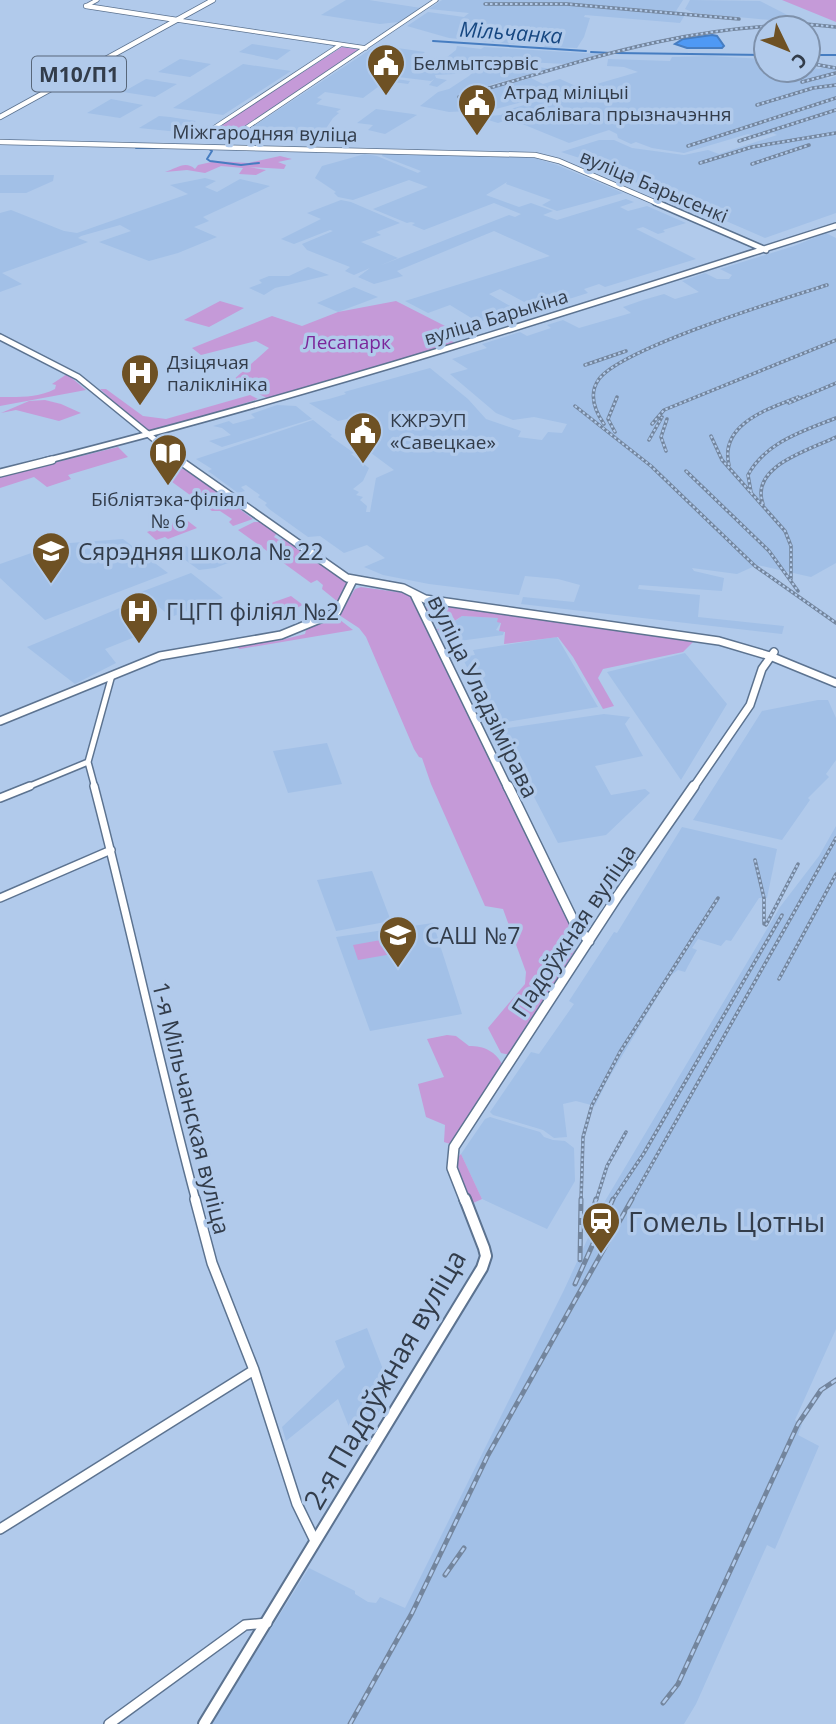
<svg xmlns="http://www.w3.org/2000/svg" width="836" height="1724" viewBox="0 0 836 1724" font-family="'Open Sans',sans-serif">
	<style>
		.built { fill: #a2c0e7 }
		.green { fill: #c59ad8 }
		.water { fill: #4f99f4; stroke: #467dc1; stroke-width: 2 }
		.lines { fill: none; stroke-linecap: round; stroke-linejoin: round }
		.stream { stroke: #467dc1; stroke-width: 2 }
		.minor-far3-casing { stroke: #5c7390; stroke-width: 5 }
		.minor-far2-casing { stroke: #5c7390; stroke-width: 8 }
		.minor-far1-casing { stroke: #5c7390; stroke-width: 10 }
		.minor-casing { stroke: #5c7390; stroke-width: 12 }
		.major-far4-casing { stroke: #5c7390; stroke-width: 6 }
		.major-far3-casing { stroke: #5c7390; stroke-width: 8 }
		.major-far2-casing { stroke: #5c7390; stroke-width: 10 }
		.major-far1-casing { stroke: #5c7390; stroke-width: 12 }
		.major-casing { stroke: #5c7390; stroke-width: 14 }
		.minor-far3 { stroke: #fff; stroke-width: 3.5 }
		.minor-far2 { stroke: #fff; stroke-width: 5 }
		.minor-far1 { stroke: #fff; stroke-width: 7 }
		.minor { stroke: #fff; stroke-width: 9 }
		.major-far4 { stroke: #fff; stroke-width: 4.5 }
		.major-far3 { stroke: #fff; stroke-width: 5 }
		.major-far2 { stroke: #fff; stroke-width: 7 }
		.major-far1 { stroke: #fff; stroke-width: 9 }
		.major { stroke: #fff; stroke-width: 10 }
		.rail-far1-casing { stroke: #73859d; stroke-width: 3.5 }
		.rail-casing { stroke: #73859d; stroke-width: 5 }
		.rail-far1 { stroke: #b1caeb; stroke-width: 2; stroke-dasharray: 2.5; stroke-linecap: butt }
		.rail { stroke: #b1caeb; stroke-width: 2.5; stroke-dasharray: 7; stroke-linecap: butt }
		.labels { text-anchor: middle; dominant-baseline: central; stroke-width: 7; stroke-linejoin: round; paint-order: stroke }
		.far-poi-label { font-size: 19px; fill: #323c4a; stroke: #b1caeb; text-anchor: start }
		.far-street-label { font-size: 19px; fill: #323c4a; stroke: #b1caeb }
		.far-park-label { font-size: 19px; fill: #7b269a; stroke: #b1caeb }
		.far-water-label { font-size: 21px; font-style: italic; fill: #164781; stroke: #b1caeb }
		.shield { fill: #b1caeb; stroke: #58677a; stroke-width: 2 }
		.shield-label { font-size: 21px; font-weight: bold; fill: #323c4a }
		.poi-label { font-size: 23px; fill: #323c4a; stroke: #b1caeb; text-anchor: start }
		.street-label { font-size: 23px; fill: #323c4a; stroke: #b1caeb }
		.near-poi-label { font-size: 28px; fill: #323c4a; stroke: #b1caeb; text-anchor: start }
		.near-street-label { font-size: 28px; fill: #323c4a; stroke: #b1caeb }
	</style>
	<rect width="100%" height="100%" fill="#b1caeb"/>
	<path class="built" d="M346,0H369L421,8L399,22L380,24L321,15Z
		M442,0H683L676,11L686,13L680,23L585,15L584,17L590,18L584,37L577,48L544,47L554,33L525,32L514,44L449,38L407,26L428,12L464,17L469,13L429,9Z
		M690,0L760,1L803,23L694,13L685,9Z
		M252,44L291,50L277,60L239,52Z
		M377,45L425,52L416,59L466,66L461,69H454L457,72L454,74L435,75L436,78L447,80L437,87L429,85L434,79L431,81L398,77L396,79L410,81L408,84L386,81L363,98L325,92L317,98L322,99L316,104L341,109L336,112L339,113L333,118L321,136L282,132L278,135L248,130Z
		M457,46L481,49L484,47L600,54L566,64L526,62L484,56L476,63L468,64L442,61L456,50Z
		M710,56L766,59V70H808V67L819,69L825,66L836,68V71L821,76L828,79L836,76V213L765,238L643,185L600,170L592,165L595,163L561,152L599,140H614L632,148L684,155L708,150L719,154L777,135L773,133L759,137L748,134L684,153L652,148L636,142L631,144L618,138L617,134L609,130L569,143L510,119L498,123L485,119L488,116L501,115L507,110L638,72L624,67L607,66L608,59L670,61L672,57Z
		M180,59L211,64L190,77L158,72Z
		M496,60L551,69L489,85L494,88L531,78L543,84L560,79L578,87L477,114L468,111L449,112L420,106L438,92L449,89L469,76L479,66Z
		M243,64L291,71L223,115L173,108Z
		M146,79L177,84L155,97L123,92Z
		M111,99L143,105L120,118L87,113Z
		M376,109L413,114L417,115L385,134L368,130L373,125L357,123Z
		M159,116L170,117L196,121L179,132L139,128Z
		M384,151L534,158L557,165L623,193L557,211L542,205L551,200L506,184L507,182L486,195L519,207L531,203L553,211L543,215L557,220L626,199L634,202L620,207L628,211L647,206L686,223L663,230L665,232L658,234L643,227L636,229L696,259L605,287L599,284L584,289L588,293L537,309L500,289L489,294L517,310L462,327L457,325L473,319L450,305L428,313L405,301L550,256L494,231L397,271L403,276L374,284L358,277L370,268L354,275L345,271L350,267L307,250L302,244L333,231L330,230L294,244L281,239L321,219L307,213L341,200L351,202L400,223L376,232L381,235L361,242L398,258L379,266L509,215L515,217L521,214L494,203L424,230L412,225L415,223L411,222L407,223L373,209L428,187L409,180L353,200L338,197L334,193L336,192L315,178L322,166L365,154L377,156L418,173L421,171L382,156Z
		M0,175H54L53,181L26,193H0Z
		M205,178L216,181L205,187L217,192L240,179L270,186L203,217L209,221L194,227L217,237L178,253L149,261L99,242L131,231L120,225L81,236L78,238L88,242L2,273L22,284L0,292V213L11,210L64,231L77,233L188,194L170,185Z
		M826,233L836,238V563L811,577L757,565L737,574L692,568L694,571L724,578L722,591L639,585L638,589L700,595L698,617L784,626L782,634L521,604L523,597L574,602L580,585L558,579L525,576L519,595L429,584L383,575L364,567L385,558L367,545L344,553L320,536L308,537L269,509L265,505L267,503L258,497L260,495L246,485L241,487L245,491L238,493L208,471L212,469L196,459L313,420L332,435L330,436L354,453L351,454L369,468L363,481L353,489L359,492L356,495L363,497L360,500L367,506L366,512H370L376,478L394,470L363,447L369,441L347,419L338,421L309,403L329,399L346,394L344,392L430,368L468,399L486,419L521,431L518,437L542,440L548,432L562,433L567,424L534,417L513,420L496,413L450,374L468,369L452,359L487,348L482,344L520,332L527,336L551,328L547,325L563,320L579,328L631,313L623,307L643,300L664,294L675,299L699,292L682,281L705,273L717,279H729L732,275L720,269L794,246Z
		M308,267L329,275L275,288L264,295L249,288L262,283L259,280L269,276H289Z
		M354,287L378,297L338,312L317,303Z
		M277,405L296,406L312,419L222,447L209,441L231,435L222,428L213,426L229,421L233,424L255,418L251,414Z
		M123,539L168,573L45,620L0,578V564L57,544Z
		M186,546L205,560L219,555L228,563L215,568L199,570L173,551Z
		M191,573L223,598L171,617L141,592Z
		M122,607L150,631L105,649L116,663L75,684L27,647Z
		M462,616L498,618L501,622L496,630L504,632L503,635L452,642L450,625Z
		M557,637L598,707L495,724L462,657L475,655L473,650Z
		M685,653L727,704L681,780L607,672Z
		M818,700H828L836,718V760L826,774L829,777L808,798L810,800L782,840L693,820L762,711Z
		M604,714L630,717L625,724L643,756L595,766L611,795L645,789L650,793L606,835L558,843L521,772L528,770L517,750L510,751L502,729Z
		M327,743L342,784L288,793L273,751Z
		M836,826V1329L795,1420L802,1424L798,1435L819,1446L775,1549L767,1545L696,1704L684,1724H211L309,1568L355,1591V1594L368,1602L376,1603L380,1597L405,1608L564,1290L605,1201L780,907L819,856Z
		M682,827L777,849L767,898H759L731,941L726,940L721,946L698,939L692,948L697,950L688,966L685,972L678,970L670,976L607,1081L595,1106L576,1101L563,1104L567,1137L554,1138L543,1130L493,1115L490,1112L531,1052L539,1054L574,1004L569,1001L614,932L617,933Z
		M372,871L391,921L336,931L317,880Z
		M433,923L462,1014L370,1031L336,937Z
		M490,1117L540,1132L544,1137L553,1140L565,1141L574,1148L575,1181L547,1229L482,1199L461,1154L485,1119Z
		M367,1328L391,1390L368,1435L349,1427L338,1399L286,1441L282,1427L345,1367L335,1341Z"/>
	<path class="green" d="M782,0H836V22Z
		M342,47L360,50L228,137L208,133Z
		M280,156L292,159L278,162L286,165L284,169L249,167L266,170L256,175L239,174L243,168L221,166L205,173L187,170L165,172C176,169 185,160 195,169L198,165L216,161L248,163Z
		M220,301L244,308L209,327L184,320Z
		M396,301L447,327L431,333L456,343L267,398L232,381L269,348L256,341L201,355L192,348L272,316L302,326L338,312Z
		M67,374L86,390L0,406V397C19,397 38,398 55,389L56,385L52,384Z
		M100,389H106L143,416L166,419L250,395L258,399L154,432L144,430Z
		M45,400L61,404L81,413L59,421L16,410L1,413L29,401Z
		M118,447L128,457L68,475L71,479L47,487L34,477L0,488V476Z
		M177,468L187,470L253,519L233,526L229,522L232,519L220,511H212L168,479L171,476L168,473L163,475V472Z
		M184,518L197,528L168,539L165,537L156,540L147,532Z
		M254,522H261L277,533L274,537L279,540L285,539L346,581L348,584L338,602L322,589L323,585L317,580L311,583L238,530Z
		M361,587L404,593L410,596L571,926L575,950L510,1055L501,1053L488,1028L525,984L526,972L503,909L485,906L431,784L422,758L419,757L414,749L366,637L359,628L339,615L355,589Z
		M291,596L303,605C285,613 278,622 260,607Z
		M437,604L695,640L683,652L603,669L598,678L614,706L603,709L573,657L558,637L504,644L505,632L499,631L501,623L497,622L498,618L462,616L453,622L449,639H444L437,629L444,628L442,624L432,620L426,607Z
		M335,616L353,630L240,649L233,645L277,641L305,634L307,627Z
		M403,936L409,951L358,960L353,945Z
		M447,1035L456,1036L469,1046C484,1046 496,1051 503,1066L450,1144L444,1142L445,1125L426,1117L418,1084L444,1077L427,1039Z
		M461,1154L482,1199L471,1204L458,1167V1157Z"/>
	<path class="water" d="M712,35L717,36L724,46L722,48H687L675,44L683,39Z"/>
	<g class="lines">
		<path class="stream" d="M433,41L586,51
			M591,52L611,53
			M616,53L766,55
			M808,55H836
			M136,148H165
			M209,149L212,151L207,159L210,161L241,165L259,163"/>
		<defs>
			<path id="minor-far3" d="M86,6L97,0
				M177,20L366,48
				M231,139L203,135L340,45
				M227,146L237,134L436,0"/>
			<path id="minor-far2" d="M25,788L88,762
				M95,788L88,762L112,675"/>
			<path id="minor-far1" d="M94,786C130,924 159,1063 196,1201
				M0,798L30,786
				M0,898L111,850"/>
			<path id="minor" d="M195,1199L212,1263L254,1370L297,1504L315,1541
				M0,1529L254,1370
				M109,1724L245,1625L267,1623"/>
			<path id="major-far4" d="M86,6L177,20
				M0,117L213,0
				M0,142L535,155L559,161L659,204"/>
			<path id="major-far3" d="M655,202L766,250
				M0,337L78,377L181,461
				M45,461C312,394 574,310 836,226"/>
			<path id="major-far2" d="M179,460L347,578L403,588L425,599L719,641L770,656L836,683
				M0,473L52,460
				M414,594L508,788
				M0,721L160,656L281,635L337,612L353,580
				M693,788L750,705L762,669L774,652"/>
			<path id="major-far1" d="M508,786L575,924L589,941
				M465,1201L452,1168L454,1147L617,897L694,786"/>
			<path id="major" d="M204,1724L482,1268L486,1256L484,1248L465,1199"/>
		</defs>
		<use href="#minor-far3" class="minor-far3-casing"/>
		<use href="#minor-far2" class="minor-far2-casing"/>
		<use href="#minor-far1" class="minor-far1-casing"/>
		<use href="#minor" class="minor-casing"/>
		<use href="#major-far4" class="major-far4-casing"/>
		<use href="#major-far3" class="major-far3-casing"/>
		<use href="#major-far2" class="major-far2-casing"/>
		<use href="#major-far1" class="major-far1-casing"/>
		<use href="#major" class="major-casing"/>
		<use href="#minor-far3" class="minor-far3"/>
		<use href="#minor-far2" class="minor-far2"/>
		<use href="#minor-far1" class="minor-far1"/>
		<use href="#minor" class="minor"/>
		<use href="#major-far4" class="major-far4"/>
		<use href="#major-far3" class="major-far3"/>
		<use href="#major-far2" class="major-far2"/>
		<use href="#major-far1" class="major-far1"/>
		<use href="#major" class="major"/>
		<defs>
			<path id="rail-far1" d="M485,4H567L739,19
				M806,24L836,27
				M808,63L836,68
				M802,82L836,73
				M459,97C580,62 685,24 813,25
				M757,105L813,88L836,85
				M739,141L836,110
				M688,146L836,98
				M700,163L752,147L836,133
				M752,164L809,145
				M585,365L626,351
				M789,403L836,383
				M575,406L651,466L755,566L836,623
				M604,424C595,411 588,394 599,379C622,348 783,299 827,285
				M652,424L664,410L836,340
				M615,432L608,419L617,397
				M711,436L722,460L785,531L791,546V579
				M649,440L662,417
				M666,451L661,437L667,419
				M729,465C719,424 768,409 798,397
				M686,471L769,551L798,591
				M751,492L748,475C766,442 803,431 836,418
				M763,504C749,466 810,450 836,437
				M755,860L764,898V924
				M766,925L798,864
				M779,979L836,874
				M581,1201L583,1137L592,1105L620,1052L718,898
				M596,1201L607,1166L626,1132
				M612,1201L644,1153L782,915
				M631,1201L836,838"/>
			<path id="rail" d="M588,1229L596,1199
				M580,1260L581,1199
				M575,1284L613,1199
				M445,1575L464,1548
				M663,1703L678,1684L798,1424L821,1390L836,1380
				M350,1724L412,1613L488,1455L632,1199"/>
		</defs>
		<use href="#rail-far1" class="rail-far1-casing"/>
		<use href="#rail" class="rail-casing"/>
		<use href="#rail-far1" class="rail-far1"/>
		<use href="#rail" class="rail"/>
	</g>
	<defs>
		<symbol id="civic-pin" viewBox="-11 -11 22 30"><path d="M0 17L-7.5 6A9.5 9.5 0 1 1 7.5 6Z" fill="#6e5124" stroke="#b1caeb"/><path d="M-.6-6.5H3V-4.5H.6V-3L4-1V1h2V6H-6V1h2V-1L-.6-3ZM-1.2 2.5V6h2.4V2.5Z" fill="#fff"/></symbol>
		<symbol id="hospital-pin" viewBox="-11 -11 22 30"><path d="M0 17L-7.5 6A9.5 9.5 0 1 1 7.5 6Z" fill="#6e5124" stroke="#b1caeb"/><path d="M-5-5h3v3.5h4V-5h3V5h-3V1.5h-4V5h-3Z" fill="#fff"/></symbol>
		<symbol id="library-pin" viewBox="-11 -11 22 30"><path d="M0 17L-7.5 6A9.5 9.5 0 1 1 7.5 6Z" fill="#6e5124" stroke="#b1caeb"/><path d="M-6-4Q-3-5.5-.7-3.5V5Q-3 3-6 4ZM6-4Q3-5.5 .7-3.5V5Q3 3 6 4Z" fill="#fff"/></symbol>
		<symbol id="school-pin" viewBox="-11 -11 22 30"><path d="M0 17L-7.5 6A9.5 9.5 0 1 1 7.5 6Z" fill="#6e5124" stroke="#b1caeb"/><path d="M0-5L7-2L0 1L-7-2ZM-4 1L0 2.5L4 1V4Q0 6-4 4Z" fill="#fff"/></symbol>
		<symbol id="station-pin" viewBox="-11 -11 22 30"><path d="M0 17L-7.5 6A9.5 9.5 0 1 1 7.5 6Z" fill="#6e5124" stroke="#b1caeb"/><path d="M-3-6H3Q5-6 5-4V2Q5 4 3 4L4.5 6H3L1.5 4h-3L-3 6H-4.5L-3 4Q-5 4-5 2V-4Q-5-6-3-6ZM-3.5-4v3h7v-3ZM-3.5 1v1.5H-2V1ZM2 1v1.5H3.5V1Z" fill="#fff"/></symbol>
	</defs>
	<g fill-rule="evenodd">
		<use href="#civic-pin" x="364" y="41" width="44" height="60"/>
		<use href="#civic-pin" x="455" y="81" width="44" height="60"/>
		<use href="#hospital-pin" x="118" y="351" width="44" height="60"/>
		<use href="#civic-pin" x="341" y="409" width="44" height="60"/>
		<use href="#library-pin" x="146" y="431" width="44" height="60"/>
		<use href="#school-pin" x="29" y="529" width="44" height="60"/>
		<use href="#hospital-pin" x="117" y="589" width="44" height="60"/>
		<use href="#school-pin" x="376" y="913" width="44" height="60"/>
		<use href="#station-pin" x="579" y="1199" width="44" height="60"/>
	</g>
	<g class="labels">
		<g class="far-poi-label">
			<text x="413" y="63">Белмытсэрвіс</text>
			<text x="504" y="92">Атрад міліцыі<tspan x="504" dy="22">асаблівага прызначэння</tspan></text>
			<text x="167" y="362">Дзіцячая<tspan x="167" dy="22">паліклініка</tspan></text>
			<text x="390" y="420">КЖРЭУП<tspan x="390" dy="22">«Савецкае»</tspan></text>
			<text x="168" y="499" text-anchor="middle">Бібліятэка-філіял<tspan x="168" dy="22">№ 6</tspan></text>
		</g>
		<g class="far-street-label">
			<text transform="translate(265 133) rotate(1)">Міжгародняя вуліца</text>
			<text transform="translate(654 186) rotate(23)">вуліца Барысенкі</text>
			<text transform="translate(496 317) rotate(-17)">вуліца Барыкіна</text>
		</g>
		<g class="far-park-label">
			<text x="347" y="342">Лесапарк</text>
		</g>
		<g class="far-water-label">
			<text transform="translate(511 32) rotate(4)">Мільчанка</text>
		</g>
		<rect class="shield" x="32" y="56.5" width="94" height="35" rx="5"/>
		<g class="shield-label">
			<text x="79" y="74">М10/П1</text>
		</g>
		<g class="poi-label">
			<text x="78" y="551">Сярэдняя школа № 22</text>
			<text x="166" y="611">ГЦГП філіял №2</text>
			<text x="425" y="935">САШ №7</text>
		</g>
		<g class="street-label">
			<text transform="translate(484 696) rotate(64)">вуліца Уладзімірава</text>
			<text transform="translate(573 930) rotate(-56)">Падоўжная вуліца</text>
			<text transform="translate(192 1108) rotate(76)">1-я Мільчанская вуліца</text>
		</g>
		<g class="near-poi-label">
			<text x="628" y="1221">Гомель Цотны</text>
		</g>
		<g class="near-street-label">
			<text transform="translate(384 1379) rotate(-60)">2-я Падоўжная вуліца</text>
		</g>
	</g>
	<g transform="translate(787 49) rotate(133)"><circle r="33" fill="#b1caeb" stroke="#7e91ab" stroke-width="2"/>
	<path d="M0-5L12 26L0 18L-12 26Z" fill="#6e5124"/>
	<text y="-10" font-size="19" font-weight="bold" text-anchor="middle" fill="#323c4a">С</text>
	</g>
</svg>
